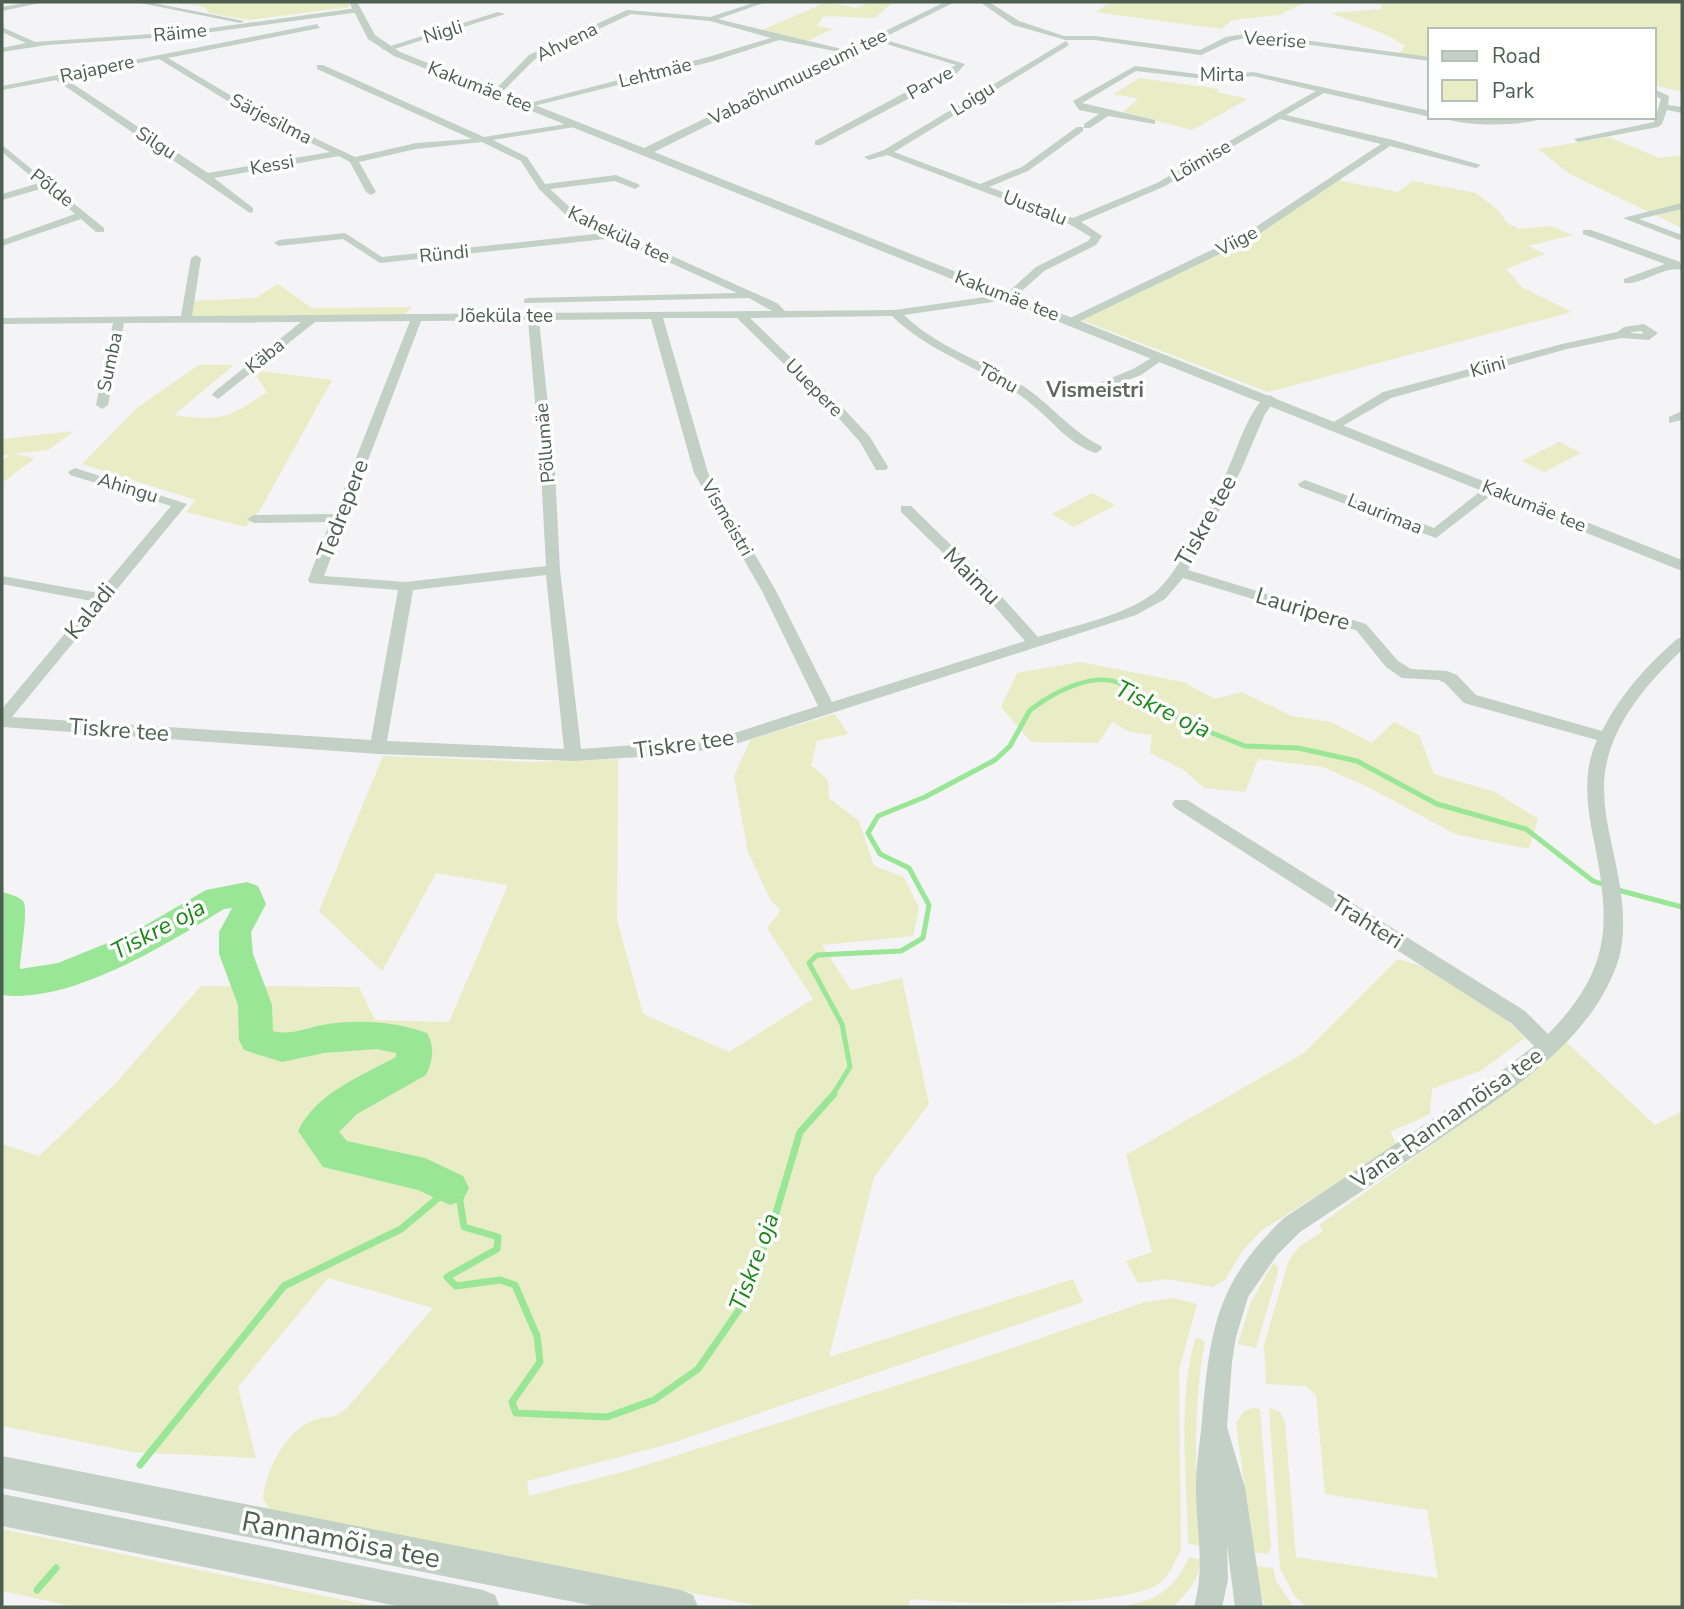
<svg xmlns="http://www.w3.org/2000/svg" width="1684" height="1609" viewBox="0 0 1684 1609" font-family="'Nunito Sans',sans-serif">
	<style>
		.green { fill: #e8edc6 }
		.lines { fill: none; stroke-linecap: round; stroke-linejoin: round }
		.stream-far2 { stroke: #9ae697; stroke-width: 4.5 }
		.stream-far1 { stroke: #9ae697; stroke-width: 5 }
		.stream { stroke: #9ae697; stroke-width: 7 }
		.river { fill: #9ae697; fill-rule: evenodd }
		.minor { fill: #c2d0c6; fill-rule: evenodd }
		.tertiary { fill: #c2d0c6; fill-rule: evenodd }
		.labels { text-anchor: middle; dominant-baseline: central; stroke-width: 7; stroke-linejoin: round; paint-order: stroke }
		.far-street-label { font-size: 19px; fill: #4c5f50; stroke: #fff }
		.far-quarter-label { font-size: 21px; font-weight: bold; fill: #606762; stroke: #fff }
		.street-label { font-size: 23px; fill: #4c5f50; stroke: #fff }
		.water-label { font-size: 24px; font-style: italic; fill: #1b8717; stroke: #fff }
		.near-street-label { font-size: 28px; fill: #4c5f50; stroke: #fff }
	</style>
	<rect width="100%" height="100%" fill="#f4f3f5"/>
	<path class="green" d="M160,2H347L350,7L249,20L208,13L206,8C191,2 176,6 160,2Z
		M827,2L856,8L871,2H893L875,18L824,16L817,26L833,29L807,41L762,30Z
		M1112,2H1306L1279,15L1232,20L1221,29L1095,12Z
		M1381,2H1682V92L1654,85V30H1430V58L1400,53L1405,46L1389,36L1331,13L1382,9Z
		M1139,78L1219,89L1217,92L1248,99L1192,130L1123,112L1138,99L1114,94Z
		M1609,137L1659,158L1682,155V228L1570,174L1538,149Z
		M1337,180L1398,192L1413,181L1476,193L1499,211L1507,223L1519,229L1550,226L1573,235L1528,246L1545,254L1506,269L1523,288L1572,312L1268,392L1081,320L1143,287L1232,248Z
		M278,284L312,308L412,307L404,315L190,316L192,301L256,298Z
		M199,365H234L174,415C221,422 229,418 267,392L256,376L261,371L332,380L260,510L246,527L186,512L196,500L82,464L138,407Z
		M74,431L48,450L14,454L35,458L2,483V461L9,455H2V439Z
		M1559,442L1581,453L1544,472L1522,461Z
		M1092,493L1115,505L1074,527L1052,514Z
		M1080,662L1183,682L1215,699L1242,692L1292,716L1331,722L1372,743L1394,722L1419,735L1434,774L1495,792L1538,819L1529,849L1455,834L1372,789L1323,767L1258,759L1245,792L1204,788L1184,770L1150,753L1152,735L1130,732L1112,722L1098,743L1031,742L1001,707L1017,673Z
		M835,714L848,734L817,741L811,765L828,780L829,798L859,821L874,866L904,877L919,908L913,936L822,945L851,990L902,978L929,1104L874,1177L829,1357L1073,1279L1083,1302L669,1444L527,1481L529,1496L634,1469L995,1354L1145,1302L1174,1298L1197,1304L1179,1370L1181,1549C1175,1562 1169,1577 1157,1585C1113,1609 964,1604 910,1599L908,1607H764L269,1509L263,1498C266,1470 286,1429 315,1420C334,1413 329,1423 349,1406L433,1308L328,1278L238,1387L256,1458L133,1452L2,1426V1144L39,1156L114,1085L201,986L359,987L375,1020L449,1022L508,885L436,873L382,971L319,911L383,756L534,762L618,759L617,920L643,1014L729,1052L813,999L767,928L781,910L771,901L748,852L734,776L751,739Z
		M1398,959C1447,971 1490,1003 1525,1038L1482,1070L1432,1089L1430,1114L1390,1132L1397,1145L1262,1230L1242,1251L1225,1280L1212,1287L1167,1279L1138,1283L1126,1261L1152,1252L1126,1155L1304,1053Z
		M1564,1040L1655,1125L1682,1111V1607H1306L1294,1595L1280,1568L1269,1408L1280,1412L1285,1422L1296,1557L1438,1578L1427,1510L1325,1494L1316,1395L1306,1386L1266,1384L1264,1345L1289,1260L1300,1246L1323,1231L1319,1225L1498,1098Z
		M1273,1263L1279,1268L1256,1348L1238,1344L1251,1302Z
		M1199,1338L1205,1342C1192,1409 1196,1478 1200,1546L1188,1543C1187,1476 1177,1404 1195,1339Z
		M1253,1408L1260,1409L1271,1548L1267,1554L1253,1552L1236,1423L1244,1411Z
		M2,1529L378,1607H76L2,1591Z
		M1189,1557L1202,1560C1197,1581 1189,1592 1173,1607H1117C1154,1602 1174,1591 1189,1557Z
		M1255,1566L1273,1568L1276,1581L1294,1607H1266L1258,1589Z"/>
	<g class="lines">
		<path class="stream-far2" d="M1040,703C1061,689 1094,673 1119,683C1131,687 1142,697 1153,703"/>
		<path class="stream-far1" d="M1150,701L1182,721L1245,746L1298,748L1357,761L1437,804L1526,829L1593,881L1605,885
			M1614,889L1682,907
			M832,1096L850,1067L842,1024L809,963L817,955L901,951L923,938L929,905L909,868L880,854L868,833L878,816L925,797L995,760L1010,746L1030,710L1043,701"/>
		<path class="stream" d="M140,1465L284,1286L401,1229L450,1188L459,1195L464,1227L498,1237L497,1249L447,1277L456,1286L500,1280L515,1285L537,1336L540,1362L512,1402L516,1413L607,1417L654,1400L698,1369L741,1307L773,1223L800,1132L834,1094
			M37,1590L56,1568"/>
		<path class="river" d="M247,882L258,886L266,904L251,932L253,954L272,1005L273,1031C289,1036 306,1028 322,1025C358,1019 393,1021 427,1033C435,1047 433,1061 426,1075L357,1114L339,1132L347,1141L425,1158L463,1176L469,1188L463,1200L450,1205L418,1190L323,1167L298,1131C316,1093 361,1076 396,1057V1053L376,1049L324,1053L282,1062L244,1050L239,1040L238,1005L219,954V932L232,908L224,909C167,944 71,1004 2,995V892C9,894 18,896 23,901C29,908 20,955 20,969L58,963L132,933L206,890Z"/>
		<path class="minor" d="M30,2H45L2,11V7Z
			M135,2H149L244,21L240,23Z
			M756,2H766L718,19L854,52L850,54L779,40L714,61L526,108V104L708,57L771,38L710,21L631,14L535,59L499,95L492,93L529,55L627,10L710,17Z
			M980,2H989L1019,21L1064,36H1095L1200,50L1226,37L1251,33L1430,57V61L1251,37L1231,41L1201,55L1095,40H1066L1013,25Z
			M357,8L360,12L182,36L47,45L2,52V48L26,43L2,32V27L35,42L182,32Z
			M498,12L505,14L388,51L381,49Z
			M317,24L320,28L168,58L255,110L355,157L416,143L472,139L317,69V65H323L484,137L578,122L575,127L493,140L527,157L545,184L616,175L638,184L640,186L635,189L615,181L550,189L576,213L777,303L785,311L895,310L1006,294L1036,267L1088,241L1091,237L1069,224L887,155L869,160L864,157L884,150L1066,41L1069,45L894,152L980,184L1022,167L1077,127H1083V131L1028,171L989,187L1073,218L1157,183L1316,91L1253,76L1213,80L1136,71L1082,103L1155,120V124L1108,116L1090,128H1084V124L1099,114L1079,110L1073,101L1135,66L1213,76L1253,72L1430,111V117L1324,93L1286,115L1393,140L1481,165L1476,168L1390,146L1253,238L1076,323H1068V319L1245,234L1381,144L1280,119L1163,187L1081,222L1102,236L1096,245L1044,271L1013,299L904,315C937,347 981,360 1020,384C1049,402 1070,431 1101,446L1102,449L1096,453C1072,446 1055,424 1036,408C993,370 934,357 892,316L750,318L843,408L870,437L888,467L886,470H876L860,442L835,414L737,318H663L708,473L776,591L832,702L1025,641L974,583L901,512V506H911L984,577L1038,637C1075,625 1122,617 1154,593C1179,575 1214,499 1228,469C1237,450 1251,402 1270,395L1276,399L1265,414L1241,470L1188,570L1366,624L1398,661L1411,669L1447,671L1457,675L1476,695L1602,731C1620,695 1647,665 1677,639L1682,637V650C1644,686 1603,734 1604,789C1604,824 1617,859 1621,894C1624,918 1625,944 1616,967C1586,1046 1507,1092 1441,1138C1394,1170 1347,1201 1300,1232L1277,1255L1248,1297L1236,1337L1232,1362L1227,1427L1245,1488L1263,1607H1235L1227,1545L1228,1580L1222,1607H1194C1205,1569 1197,1533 1196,1495C1195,1470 1200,1445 1202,1420C1210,1329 1216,1283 1284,1218L1481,1087L1534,1046L1511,1023L1175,808L1172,804L1175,800H1187L1525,1011L1548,1034C1611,970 1611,925 1594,841C1587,806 1582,773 1597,740L1464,703L1445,683L1439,680L1402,678L1386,667L1356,630L1183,578L1165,599L1136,615L723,748L656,756L573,761L378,754L2,727V709L92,601L2,584V576L98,593L171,506L70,475L68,472L75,468L187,504L12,717L371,740L398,590L310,583L308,580L330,522L254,523L247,519L254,515L334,514L410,321L315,322L218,399L212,395L214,392L301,322L124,323L108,405L102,409L96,405L113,323L2,324V318L181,316L191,258L196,255L201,258L192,316L772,311L749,298L524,303V299L528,298L737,293L615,238L380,263L343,239L279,246L274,243L279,240L345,233L382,257L604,233L568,217L539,189L521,161L482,142L416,149L359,162L376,192L371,195L366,192L350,162L339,156L214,178L253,208V212L250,213L56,80L2,90V86ZM159,59L249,114L330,152L208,173L64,78ZM651,319L694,473L762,591L818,706L716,739L581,749L560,570L555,472L539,320ZM528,320L541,472L546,566L406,582L324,576L421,321ZM546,575L564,749L387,741L413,590Z
			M873,36L965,64L957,73L821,145H815V141L956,65L873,40Z
			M1654,89L1669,96L1668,105L1682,107V113L1667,110L1662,124L1658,127L1578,142L1574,139L1654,122L1661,99L1654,95Z
			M1442,117H1544C1527,127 1460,127 1442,117Z
			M2,145L104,228V232H96L81,219L2,246V240L75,214L44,188L2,200V194L39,183L2,152Z
			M1682,203V209L1639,219L1682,235V241L1623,218Z
			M1583,230H1591L1680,262L1682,270C1663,265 1644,285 1624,283V279L1665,264L1583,234Z
			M1644,324L1658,333L1649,340L1621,338L1567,349L1391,398L1339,428L1329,425L1383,392L1562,344L1617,332L1624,327ZM1642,331L1643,334L1631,333V332Z
			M1158,354L1168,356L1141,375L1075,400L1065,397L1133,369Z
			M1682,411V420L1669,423V417Z
			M1305,480L1434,528L1487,486H1497L1499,489L1436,538L1300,487L1298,484Z"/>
		<path class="tertiary" d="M349,2H357L375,35L400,52L644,148L945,2H955L654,152L1682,560V571L394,56L368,39Z
			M2,1456L681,1590L693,1595L698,1607H599L2,1488Z
			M2,1494L483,1590L495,1595L500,1607H402L2,1526Z"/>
	</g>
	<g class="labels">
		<g class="far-street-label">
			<text transform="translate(443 32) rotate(-17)">Nigli</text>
			<text transform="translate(180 33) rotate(-6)">Räime</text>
			<text transform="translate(1275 40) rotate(4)">Veerise</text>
			<text transform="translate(567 42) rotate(-26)">Ahvena</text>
			<text transform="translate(97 69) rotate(-12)">Rajapere</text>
			<text transform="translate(655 73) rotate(-14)">Lehtmäe</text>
			<text x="1222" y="75">Mirta</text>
			<text transform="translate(798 77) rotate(-26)">Vabaõhumuuseumi tee</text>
			<text transform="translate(930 83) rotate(-29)">Parve</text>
			<text transform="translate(480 87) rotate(21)">Kakumäe tee</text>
			<text transform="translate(973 99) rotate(-32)">Loigu</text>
			<text transform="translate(271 119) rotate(27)">Särjesilma</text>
			<text transform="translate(156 143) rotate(33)">Silgu</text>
			<text transform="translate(1201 161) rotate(-30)">Lõimise</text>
			<text transform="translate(272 165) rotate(-10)">Kessi</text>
			<text transform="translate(52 188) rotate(38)">Põlde</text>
			<text transform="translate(1035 208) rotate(21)">Uustalu</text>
			<text transform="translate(619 235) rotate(25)">Kaheküla tee</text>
			<text transform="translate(1237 241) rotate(-28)">Viige</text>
			<text transform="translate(444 254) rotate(-6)">Ründi</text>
			<text transform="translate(1007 296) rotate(21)">Kakumäe tee</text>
			<text x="506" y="316">Jõeküla tee</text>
			<text transform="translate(265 356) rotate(-39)">Käba</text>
			<text transform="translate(110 362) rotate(-78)">Sumba</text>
			<text transform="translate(1488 367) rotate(-15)">Kiini</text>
			<text transform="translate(998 378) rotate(29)">Tõnu</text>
			<text transform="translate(814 388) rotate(45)">Uuepere</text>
			<text transform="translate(545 443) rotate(-95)">Põllumäe</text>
			<text transform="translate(128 488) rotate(17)">Ahingu</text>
			<text transform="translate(1534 506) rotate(22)">Kakumäe tee</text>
			<text transform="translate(1385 514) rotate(22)">Laurimaa</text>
			<text transform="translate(727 518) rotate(60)">Vismeistri</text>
		</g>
		<g class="far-quarter-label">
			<text x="1095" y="390">Vismeistri</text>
		</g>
		<g class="street-label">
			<text transform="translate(343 509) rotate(-69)">Tedrepere</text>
			<text transform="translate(1206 521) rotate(-61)">Tiskre tee</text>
			<text transform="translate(972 576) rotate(45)">Maimu</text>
			<text transform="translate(1303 609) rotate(17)">Lauripere</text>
			<text transform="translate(90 611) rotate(-51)">Kaladi</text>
			<text transform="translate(119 730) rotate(4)">Tiskre tee</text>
			<text transform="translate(684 744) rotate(-8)">Tiskre tee</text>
			<text transform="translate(1367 922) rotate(32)">Trahteri</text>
			<text transform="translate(1447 1118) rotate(-35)">Vana-Rannamõisa tee</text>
		</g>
		<g class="water-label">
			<text transform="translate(1163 709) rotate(26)">Tiskre oja</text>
			<text transform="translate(158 929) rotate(-28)">Tiskre oja</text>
			<text transform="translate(754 1262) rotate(-70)">Tiskre oja</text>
		</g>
		<g class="near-street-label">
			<text transform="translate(341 1540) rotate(11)">Rannamõisa tee</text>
		</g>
	</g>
	<rect width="1684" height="1609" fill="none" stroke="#4c5f50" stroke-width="7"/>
	<rect x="1428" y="28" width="228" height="91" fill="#ffffff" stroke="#b7bfb9" stroke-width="2"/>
	<rect x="1442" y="51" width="35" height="10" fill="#c2d0c6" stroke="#b7bfb9" stroke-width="2"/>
	<text x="1492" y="63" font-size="21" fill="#4c5f50">Road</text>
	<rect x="1442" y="80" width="35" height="21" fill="#e8edc6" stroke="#b7bfb9" stroke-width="2"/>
	<text x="1492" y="98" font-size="21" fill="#4c5f50">Park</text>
</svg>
